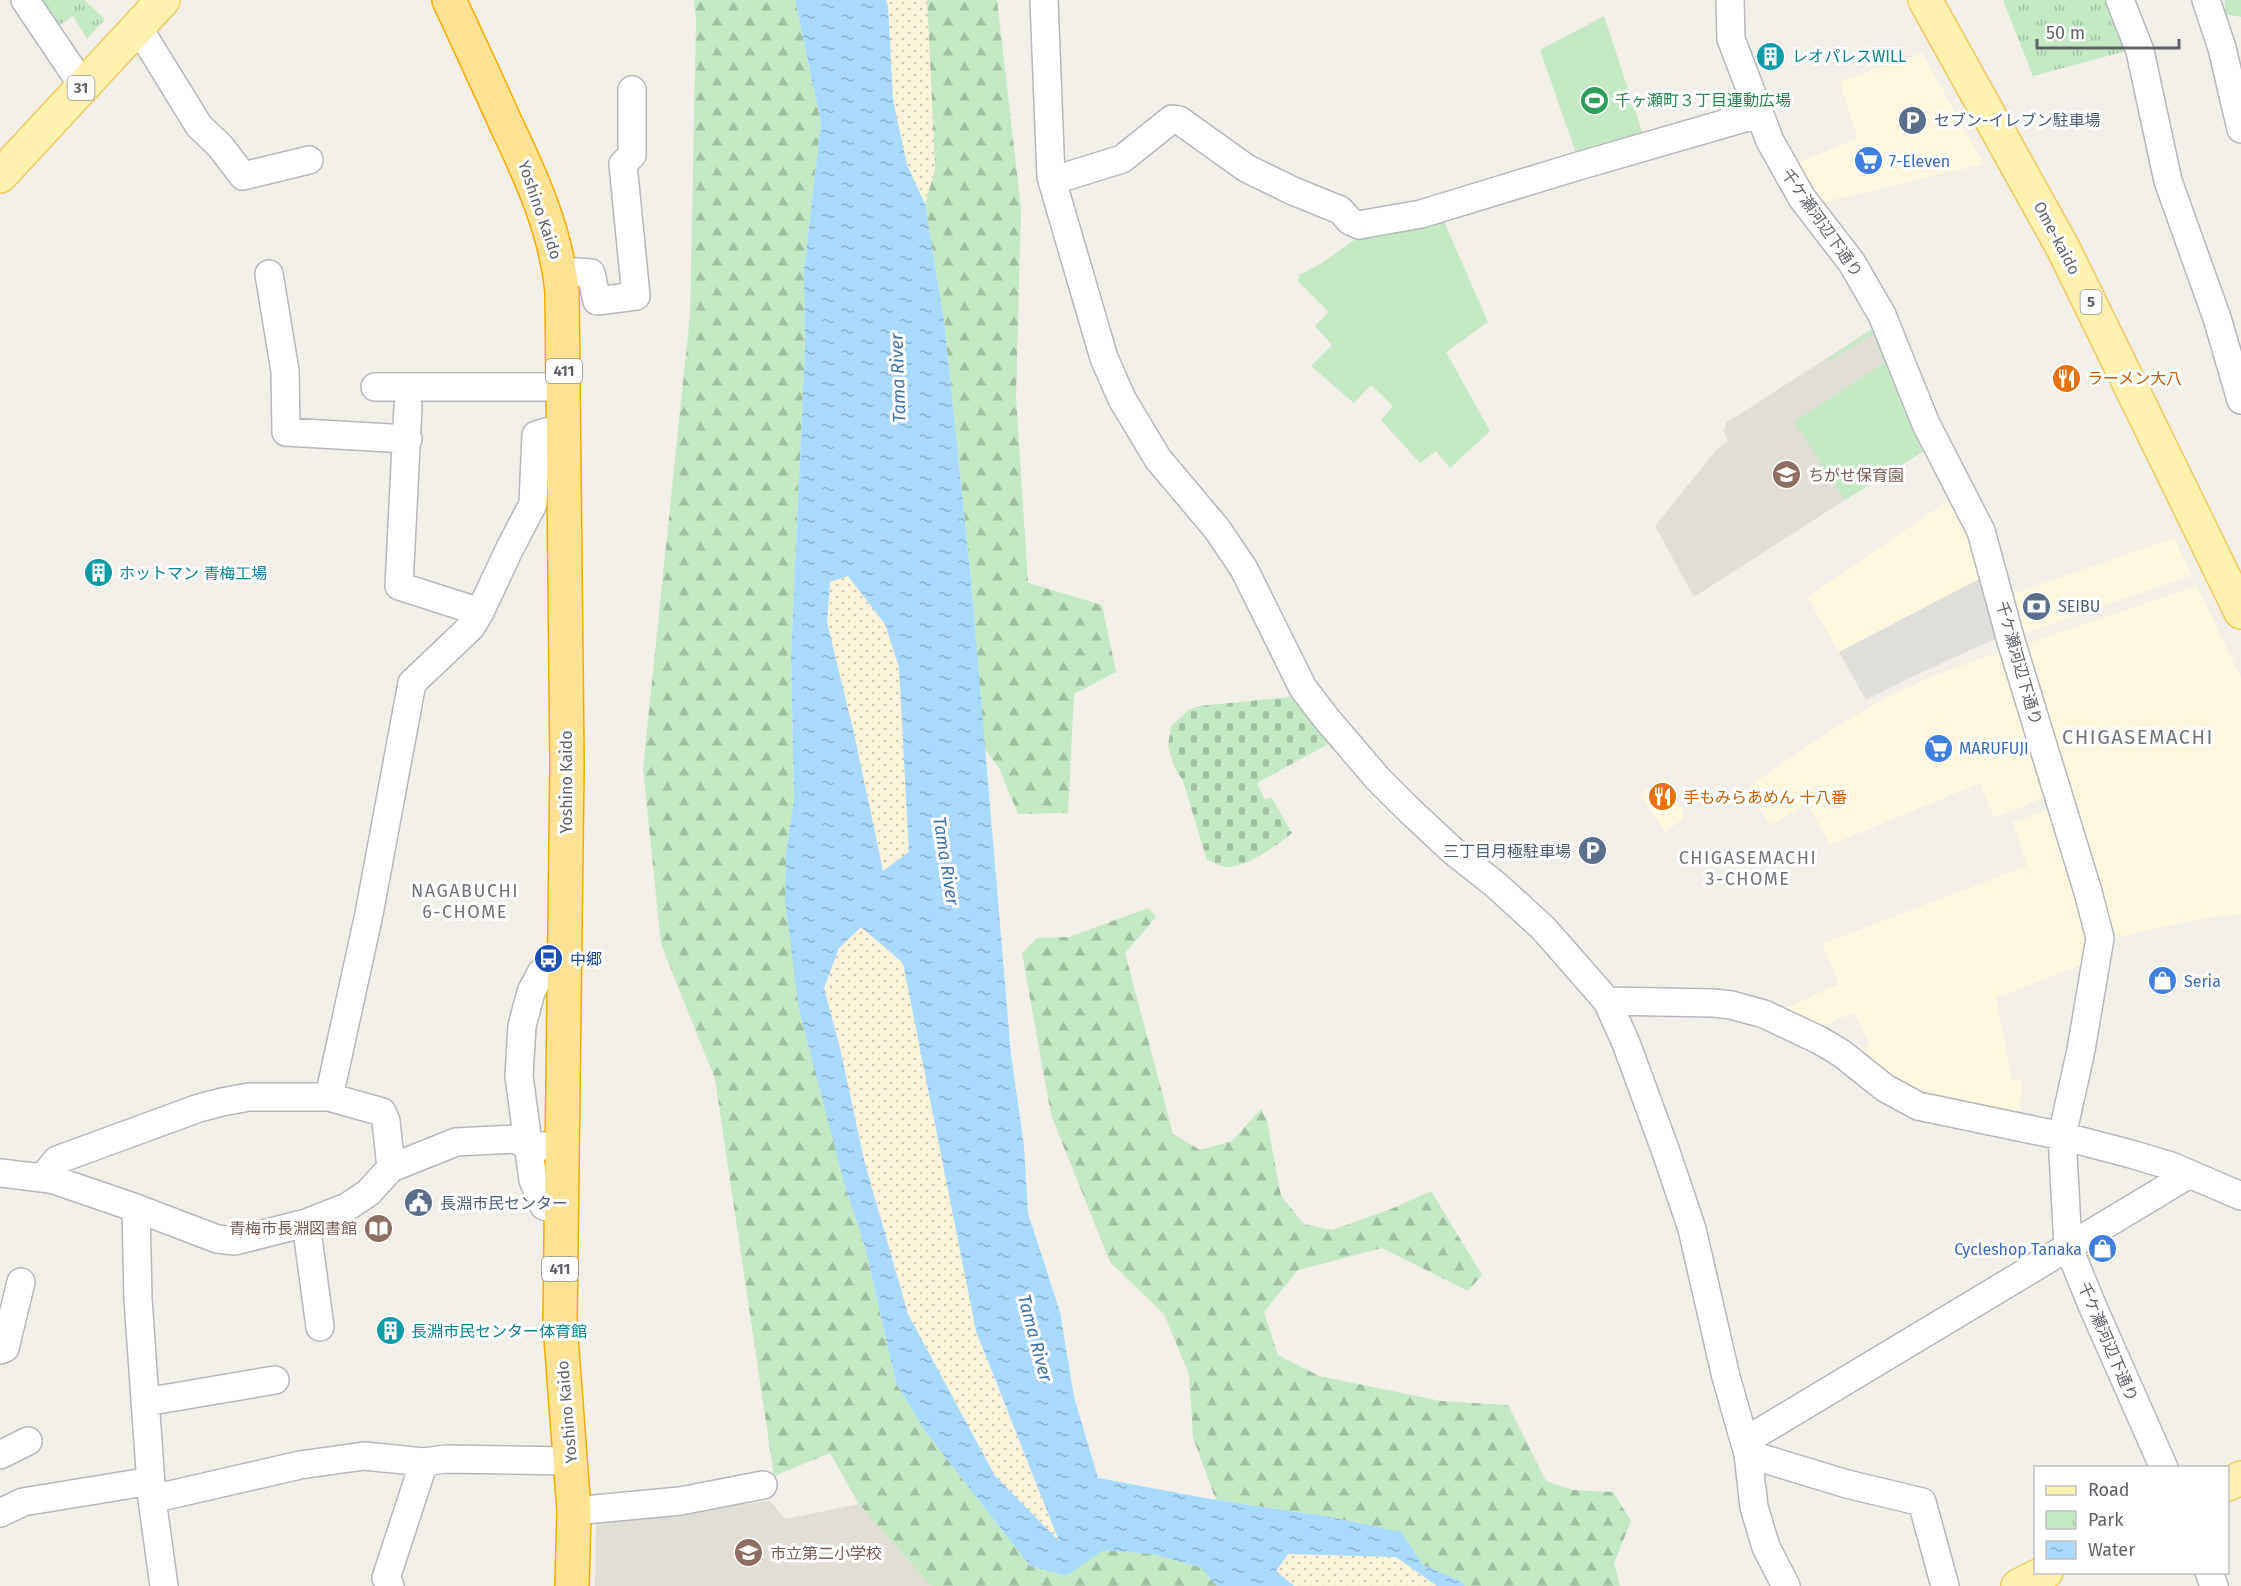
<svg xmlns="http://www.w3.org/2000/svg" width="2241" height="1586" viewBox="0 0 2241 1586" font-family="'Fira Sans','Noto Sans JP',sans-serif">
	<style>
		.commercial { fill: #fef7e0 }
		.industrial { fill: #e0deda }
		.education { fill: #e1ded6 }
		.grass { fill: #c5e8c5 }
		.forest { fill: url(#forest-firs) }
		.sand { fill: url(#sand-dots) }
		.cemetery { fill: url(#cemetery-stones) }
		.park { fill: url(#park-tufts) }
		.water { fill: url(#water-ripples); fill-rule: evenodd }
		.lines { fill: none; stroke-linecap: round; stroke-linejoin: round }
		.minor-casing { stroke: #b5b8bc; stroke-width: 30 }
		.major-casing { stroke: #f2c960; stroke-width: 36 }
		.highway-casing { stroke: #f9ab00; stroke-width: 36 }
		.minor { stroke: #fff; stroke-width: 27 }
		.major { stroke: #fff2af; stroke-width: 33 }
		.highway { stroke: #fde293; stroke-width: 33 }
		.labels { text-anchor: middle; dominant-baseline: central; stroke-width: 6; stroke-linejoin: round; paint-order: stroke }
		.shield { fill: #fff; stroke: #8f9295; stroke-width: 1.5 }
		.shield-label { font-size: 15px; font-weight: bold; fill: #5f6368 }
		.culture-label { font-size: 16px; fill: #0d838f; stroke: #fff; text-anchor: start }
		.leisure-label { font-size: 16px; fill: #27864d; stroke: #fff; text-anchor: start }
		.service-label { font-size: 16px; fill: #4e5e75; stroke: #fff; text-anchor: start }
		.shop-label { font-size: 16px; fill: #366cbe; stroke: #fff; text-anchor: start }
		.street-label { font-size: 16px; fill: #5f6368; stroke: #fff }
		.food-label { font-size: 16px; fill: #c56008; stroke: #fff; text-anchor: start }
		.education-label { font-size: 16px; fill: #785e54; stroke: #fff; text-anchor: start }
		.transit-label { font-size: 16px; fill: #164399; stroke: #fff; text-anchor: start }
		.water-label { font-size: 18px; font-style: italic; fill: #4174aa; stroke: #fff }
		.neighbourhood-label { font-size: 18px; letter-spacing: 1.5px; fill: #70757a; stroke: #fff }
		.quarter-label { font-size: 20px; letter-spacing: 1.5px; fill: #70757a; stroke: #fff }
	</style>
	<defs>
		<pattern id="forest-firs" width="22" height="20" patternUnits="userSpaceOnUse" patternTransform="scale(1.5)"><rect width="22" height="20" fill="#c5e8c5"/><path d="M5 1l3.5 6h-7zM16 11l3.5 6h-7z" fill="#a3c0a4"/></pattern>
		<pattern id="sand-dots" width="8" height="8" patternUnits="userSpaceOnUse" patternTransform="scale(1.5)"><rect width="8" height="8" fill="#fbf3d9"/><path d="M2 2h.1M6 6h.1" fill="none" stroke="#cec8b4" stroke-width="1.8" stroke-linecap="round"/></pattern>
		<pattern id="cemetery-stones" width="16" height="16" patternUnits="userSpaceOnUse" patternTransform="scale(1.5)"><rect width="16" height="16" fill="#c5e8c5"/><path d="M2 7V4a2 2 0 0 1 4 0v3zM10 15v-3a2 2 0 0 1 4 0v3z" fill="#a3c0a4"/></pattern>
		<pattern id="park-tufts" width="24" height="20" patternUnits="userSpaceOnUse" patternTransform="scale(1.5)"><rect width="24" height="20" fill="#c5e8c5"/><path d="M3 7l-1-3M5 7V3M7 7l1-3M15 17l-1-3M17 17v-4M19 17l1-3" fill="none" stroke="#a3c0a4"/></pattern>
		<pattern id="water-ripples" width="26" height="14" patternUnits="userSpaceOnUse" patternTransform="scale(1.5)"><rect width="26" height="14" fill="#aadaff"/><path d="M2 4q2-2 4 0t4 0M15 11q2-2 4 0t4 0" fill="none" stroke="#8eb4d2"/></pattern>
	</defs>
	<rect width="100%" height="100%" fill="#f1efe8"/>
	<path class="commercial" d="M1922,53L1984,164L1816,204L1790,166L1858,138L1840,82Z
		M1951,499L1957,501L1985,576L1839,652L1807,597Z
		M2174,538L2192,575L2190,576L2022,634L2007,596Z
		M2197,586L2241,678V914L2212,917L2116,937L2109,935L2026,644Z
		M2001,651L2048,791L2043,798L1994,818L1980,783L1830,845L1808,804L1770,825L1751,794V785L1833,729L1883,699L1931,677Z
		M1665,778L1682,807L1683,819L1665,832L1640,794Z
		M2053,808L2092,933L2086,963L1996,998L2012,1080H2021L2020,1121L1919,1100L1851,1055L1870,1045L1854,1012L1821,1027L1775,1013L1839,984L1822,944L2027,866L2013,822Z"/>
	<path class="industrial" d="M1985,576L2000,629L1995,639L1909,678L1866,700L1839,652Z"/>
	<path class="education" d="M1872,329L1890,359L1795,422L1845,500L1694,597L1655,526L1717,449L1728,441L1724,432L1726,423Z
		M770,1501L785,1519L859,1504L931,1586H595L596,1521Z"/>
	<path class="grass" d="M1604,16L1645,141L1577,156L1540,50Z
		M1442,217L1488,322L1446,352L1490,431L1450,468L1436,451L1420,463L1381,420L1393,406L1371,385L1354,403L1311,366L1332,345L1315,326L1329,312L1298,281L1299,275L1322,263L1363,234Z
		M1872,329L1880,332L1929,448L1845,500L1794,422L1884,363L1873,334L1828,362L1826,360Z"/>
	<path class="forest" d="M694,0H795L821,123L804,270L805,348L791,656L794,799L786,855L845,1186L865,1247L896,1383L925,1431L1030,1566L1066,1576L1104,1550L1152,1554L1200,1567L1217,1586H931L859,1504L830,1453L774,1476L715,1079L661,944L643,768L690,315L696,21Z
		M927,0H997L1021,209L1016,397L1028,583L1102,605L1116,672L1074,694L1068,813L1018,814L999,768L984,748L970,570L944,321L925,204L935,169Z
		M2225,0H2241V17L2225,14Z
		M1148,908L1156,917L1125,953L1173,1134L1200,1150L1232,1141L1261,1109L1267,1121L1281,1196L1304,1224L1332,1230L1391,1209L1431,1191L1482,1275L1468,1291L1382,1248L1298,1270L1264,1312L1278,1355L1319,1376L1441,1401L1508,1405L1546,1481L1573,1490L1613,1492L1631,1521L1614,1563L1620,1586H1465L1461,1581L1423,1565L1401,1532L1330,1517L1216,1500L1193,1437L1189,1374L1164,1314L1110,1262L1051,1115L1022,953L1037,938L1069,937Z"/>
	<path class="sand" d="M886,0H927L935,169L925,204L907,165L893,100L888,6Z
		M848,576L885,624L899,667L909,852L883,871L855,738L827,622L830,582Z
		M861,927L903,963L976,1331L1038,1490L1061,1542L995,1476L908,1314L864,1160L840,1048L824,988L839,948Z
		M1288,1554L1397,1557L1437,1586H1294L1276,1570Z"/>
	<path class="cemetery" d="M1301,696L1337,739L1257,783L1265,800L1271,797L1292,833C1278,845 1247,866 1229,867C1222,868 1214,862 1207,860L1183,781L1174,766L1168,746L1171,726L1190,709L1200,706Z"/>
	<path class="park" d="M37,0H84L105,19L87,39L73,16L55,28Z
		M2003,0H2110L2130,50L2033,76Z"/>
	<path class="water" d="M795,0H886L888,6L893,100L907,165L925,204L944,321L970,570L1011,1055L1024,1146L1028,1213L1060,1312L1074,1397L1098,1478L1216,1500L1330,1517L1401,1532L1423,1565L1461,1581L1465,1586H1437L1396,1557L1288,1554L1276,1571L1294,1586H1217L1200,1567L1152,1554L1104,1550L1066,1576L1030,1566L925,1431L896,1383L865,1247L845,1186L799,1009L785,900L786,855L794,799L791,656L805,348L804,270L821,123ZM848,576L885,624L899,667L909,852L883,871L855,738L827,622L830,582ZM861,927L903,963L976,1331L1059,1541L995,1476L908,1314L864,1160L840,1048L824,988L839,948Z"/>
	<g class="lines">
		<defs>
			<path id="minor" d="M25,0L83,86
				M1044,0L1051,177L1104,358L1122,399L1158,459L1217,529L1244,569L1303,688L1326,718L1378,779L1407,808L1453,851L1496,885L1544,929L1607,1001L1626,1043L1666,1152L1692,1229L1726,1377L1748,1454L1754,1507L1766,1547L1786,1586
				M1730,0L1731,39L1770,141L1802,198L1852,263L1882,315L1926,424L1981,531L2011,641L2088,892L2100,938L2081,1050L2062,1136L2068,1246L2092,1305L2164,1468
				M2120,0L2140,51L2168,181L2217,318L2241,400
				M2206,0L2222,48L2241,129
				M138,27L199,126L220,146L243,176L309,160
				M1053,184L1058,179L1122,159L1172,119L1179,120L1246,168L1293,191L1340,210L1350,221L1359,225L1421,214L1575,167L1758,114
				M560,271L591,273L597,301L636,296L623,164L632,155V90
				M269,274L285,371L286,432L408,439
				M375,387H564
				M408,406L399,586L480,612
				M1607,1001L1713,1003L1731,1005L1764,1014L1819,1040L1841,1053L1885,1088L1918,1106L2062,1136L2131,1154L2171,1166L2241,1196
				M329,1097L369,914L412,683L471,627L480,612L510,548L533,504L536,435L564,427
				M0,1173L42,1178L57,1160L199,1108L222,1102L249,1097H329L382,1112L386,1121L391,1168
				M42,1178L54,1180L136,1208L217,1239L235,1241L306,1223L347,1207L368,1193L391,1168L456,1142L514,1139L528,1146H561
				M136,1208L138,1299L152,1499L164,1586
				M560,1211L544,1206L533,1180L519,1076L522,1026L531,992L541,973L550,967H564
				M306,1223L320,1327
				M0,1350L5,1348L21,1282
				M145,1402L275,1380
				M1745,1441L2188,1175
				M1748,1454L1847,1484L1922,1502L1945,1586
				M0,1455L28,1441
				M152,1499L300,1465L364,1456L424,1462L446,1459L572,1461
				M574,1511L680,1501L763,1485
				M0,1513L23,1502L151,1481
				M2209,1572L2214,1586
				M390,1586L386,1578L424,1462"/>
			<path id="major" d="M1925,0L2063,248L2241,612
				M0,176L163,0
				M2228,1484L2241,1478
				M2018,1586L2046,1572"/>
			<path id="highway" d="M449,0C468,41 487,81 505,122C531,176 556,231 562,291L567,764L560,1324L574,1511L572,1586"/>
		</defs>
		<use href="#minor" class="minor-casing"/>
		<use href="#major" class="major-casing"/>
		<use href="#highway" class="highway-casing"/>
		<use href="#minor" class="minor"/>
		<use href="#major" class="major"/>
		<use href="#highway" class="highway"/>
	</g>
	<defs>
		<symbol id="building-disc" viewBox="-11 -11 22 22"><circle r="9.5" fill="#0f9aa8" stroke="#fff"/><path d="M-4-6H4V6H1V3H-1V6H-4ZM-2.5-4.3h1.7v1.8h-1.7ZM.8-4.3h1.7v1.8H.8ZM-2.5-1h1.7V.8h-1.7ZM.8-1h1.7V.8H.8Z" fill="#fff"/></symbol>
		<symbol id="stadium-disc" viewBox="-11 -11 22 22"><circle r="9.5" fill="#2e9e5b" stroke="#fff"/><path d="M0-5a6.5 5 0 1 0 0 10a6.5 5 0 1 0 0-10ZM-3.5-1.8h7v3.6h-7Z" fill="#fff"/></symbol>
		<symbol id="parking-disc" viewBox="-11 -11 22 22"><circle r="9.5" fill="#5c6f8a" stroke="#fff"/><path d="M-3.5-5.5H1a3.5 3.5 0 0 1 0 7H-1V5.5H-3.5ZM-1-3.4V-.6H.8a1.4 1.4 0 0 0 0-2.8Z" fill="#fff"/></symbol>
		<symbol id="supermarket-disc" viewBox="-11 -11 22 22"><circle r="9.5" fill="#3f7fe0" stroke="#fff"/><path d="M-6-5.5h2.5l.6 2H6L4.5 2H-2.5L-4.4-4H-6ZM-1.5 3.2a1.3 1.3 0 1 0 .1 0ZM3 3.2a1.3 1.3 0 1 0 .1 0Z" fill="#fff"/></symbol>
		<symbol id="restaurant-disc" viewBox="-11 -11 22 22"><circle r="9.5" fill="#e8710a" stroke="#fff"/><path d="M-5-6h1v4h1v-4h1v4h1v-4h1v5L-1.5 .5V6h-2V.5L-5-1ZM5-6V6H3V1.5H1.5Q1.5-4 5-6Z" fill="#fff"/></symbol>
		<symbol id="school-disc" viewBox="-11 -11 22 22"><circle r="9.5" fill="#8d6e63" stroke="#fff"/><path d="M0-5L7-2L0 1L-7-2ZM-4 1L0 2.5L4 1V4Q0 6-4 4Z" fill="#fff"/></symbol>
		<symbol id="bank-disc" viewBox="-11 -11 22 22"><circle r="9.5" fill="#5c6f8a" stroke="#fff"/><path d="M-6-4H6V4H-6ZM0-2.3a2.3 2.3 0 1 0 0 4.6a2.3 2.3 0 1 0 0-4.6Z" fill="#fff"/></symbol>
		<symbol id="bus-disc" viewBox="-11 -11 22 22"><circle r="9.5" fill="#1a4fb4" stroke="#fff"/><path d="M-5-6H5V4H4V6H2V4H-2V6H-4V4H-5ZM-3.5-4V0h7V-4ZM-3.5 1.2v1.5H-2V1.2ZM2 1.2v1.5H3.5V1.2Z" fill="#fff"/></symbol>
		<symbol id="shop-disc" viewBox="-11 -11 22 22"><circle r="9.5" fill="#3f7fe0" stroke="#fff"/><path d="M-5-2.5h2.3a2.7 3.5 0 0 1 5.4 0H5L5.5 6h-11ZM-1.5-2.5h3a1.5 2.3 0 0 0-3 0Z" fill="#fff"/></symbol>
		<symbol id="civic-disc" viewBox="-11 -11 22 22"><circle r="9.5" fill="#5c6f8a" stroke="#fff"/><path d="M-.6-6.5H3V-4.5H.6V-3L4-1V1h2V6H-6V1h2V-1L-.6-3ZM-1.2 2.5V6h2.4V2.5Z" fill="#fff"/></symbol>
		<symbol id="library-disc" viewBox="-11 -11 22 22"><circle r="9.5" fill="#8d6e63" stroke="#fff"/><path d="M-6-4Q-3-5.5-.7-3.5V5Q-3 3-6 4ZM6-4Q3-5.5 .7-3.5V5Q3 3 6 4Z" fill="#fff"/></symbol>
	</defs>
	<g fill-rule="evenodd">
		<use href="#building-disc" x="1754" y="40" width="33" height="33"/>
		<use href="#stadium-disc" x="1578" y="84" width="33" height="33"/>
		<use href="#parking-disc" x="1896" y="104" width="33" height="33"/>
		<use href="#supermarket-disc" x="1852" y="144" width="33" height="33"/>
		<use href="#restaurant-disc" x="2050" y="362" width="33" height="33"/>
		<use href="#school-disc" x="1770" y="458" width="33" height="33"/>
		<use href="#building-disc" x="82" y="556" width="33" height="33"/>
		<use href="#bank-disc" x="2020" y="590" width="33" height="33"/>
		<use href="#supermarket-disc" x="1922" y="732" width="33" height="33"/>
		<use href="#restaurant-disc" x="1646" y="780" width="33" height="33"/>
		<use href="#parking-disc" x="1576" y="834" width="33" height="33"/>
		<use href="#bus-disc" x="532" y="942" width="33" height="33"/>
		<use href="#shop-disc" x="2146" y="964" width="33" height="33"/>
		<use href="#civic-disc" x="402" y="1186" width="33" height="33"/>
		<use href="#library-disc" x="362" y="1212" width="33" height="33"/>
		<use href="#shop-disc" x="2086" y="1232" width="33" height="33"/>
		<use href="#building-disc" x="374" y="1314" width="33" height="33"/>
		<use href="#school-disc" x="732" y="1536" width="33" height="33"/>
	</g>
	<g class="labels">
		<g class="shield">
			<rect x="67.5" y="76" width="27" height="24" rx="4.5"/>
			<rect x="2080.5" y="290" width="21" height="24" rx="4.5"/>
			<rect x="546" y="359" width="36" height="24" rx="4.5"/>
			<rect x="542" y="1257" width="36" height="24" rx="4.5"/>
		</g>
		<g class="shield-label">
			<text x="81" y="88">31</text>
			<text x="2091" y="302">5</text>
			<text x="564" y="371">411</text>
			<text x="560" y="1269">411</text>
		</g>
		<g class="culture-label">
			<text x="1792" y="56">レオパレスWILL</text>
			<text x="119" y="573">ホットマン 青梅工場</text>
			<text x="411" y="1331">長淵市民センター体育館</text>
		</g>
		<g class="leisure-label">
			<text x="1615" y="100">千ヶ瀬町３丁目運動広場</text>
		</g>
		<g class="service-label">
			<text x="1934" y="120">セブン-イレブン駐車場</text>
			<text x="2058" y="606">SEIBU</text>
			<text x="1571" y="851" text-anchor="end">三丁目月極駐車場</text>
			<text x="440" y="1203">長淵市民センター</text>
		</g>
		<g class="shop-label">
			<text x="1889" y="161">7-Eleven</text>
			<text x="1959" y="748">MARUFUJI</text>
			<text x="2184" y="981">Seria</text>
			<text x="2082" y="1249" text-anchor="end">Cycleshop Tanaka</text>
		</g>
		<g class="street-label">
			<text transform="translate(540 210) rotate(71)">Yoshino Kaido</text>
			<text transform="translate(1822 223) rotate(55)">千ケ瀬河辺下通り</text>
			<text transform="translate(2057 238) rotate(62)">Ome-kaido</text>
			<text transform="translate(2019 663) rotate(74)">千ケ瀬河辺下通り</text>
			<text transform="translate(566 782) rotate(-90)">Yoshino Kaido</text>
			<text transform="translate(2108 1342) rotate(67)">千ケ瀬河辺下通り</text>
			<text transform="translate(567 1412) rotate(-95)">Yoshino Kaido</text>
		</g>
		<g class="food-label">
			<text x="2087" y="378">ラーメン大八</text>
			<text x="1683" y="797">手もみらあめん 十八番</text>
		</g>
		<g class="education-label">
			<text x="1808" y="475">ちがせ保育園</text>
			<text x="357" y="1228" text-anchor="end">青梅市長淵図書館</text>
			<text x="770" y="1553">市立第二小学校</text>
		</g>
		<g class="transit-label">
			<text x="570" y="959">中郷</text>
		</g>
		<g class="water-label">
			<text transform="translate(898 378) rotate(-92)">Tama River</text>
			<text transform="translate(946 861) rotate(81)">Tama River</text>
			<text transform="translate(1035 1338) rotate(75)">Tama River</text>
		</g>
		<g class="neighbourhood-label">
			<text x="1748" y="858">CHIGASEMACHI<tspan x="1748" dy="21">3-CHOME</tspan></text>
			<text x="465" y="891">NAGABUCHI<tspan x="465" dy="21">6-CHOME</tspan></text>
		</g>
		<g class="quarter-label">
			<text x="2138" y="737">CHIGASEMACHI</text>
		</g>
	</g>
	<rect x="2034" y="1466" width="195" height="108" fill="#ffffff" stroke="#bfc1c3" stroke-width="1.5"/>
	<rect x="2046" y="1486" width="30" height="9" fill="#fff2af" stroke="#bfc1c3" stroke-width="1.5"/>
	<text x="2088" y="1496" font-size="18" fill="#5f6368">Road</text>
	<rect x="2046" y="1511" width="30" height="18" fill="url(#park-tufts)" stroke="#bfc1c3" stroke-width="1.5"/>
	<text x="2088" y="1526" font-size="18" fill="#5f6368">Park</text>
	<rect x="2046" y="1541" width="30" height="18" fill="url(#water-ripples)" stroke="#bfc1c3" stroke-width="1.5"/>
	<text x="2088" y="1556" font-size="18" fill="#5f6368">Water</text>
	<path d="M2037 39v9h142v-9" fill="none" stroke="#5f6368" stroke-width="3"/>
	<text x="2046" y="39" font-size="18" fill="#5f6368" stroke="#ffffff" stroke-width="4.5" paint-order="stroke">50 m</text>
</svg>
